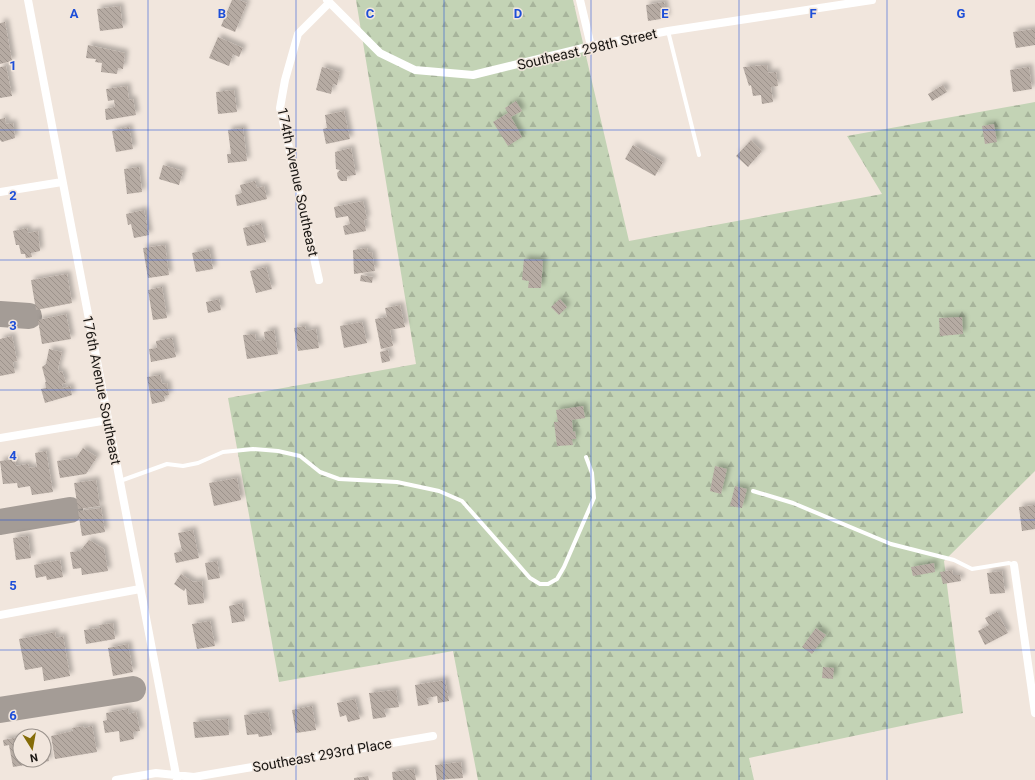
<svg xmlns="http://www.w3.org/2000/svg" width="1035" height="780" viewBox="0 0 1035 780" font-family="Roboto,sans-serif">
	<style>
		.forest { fill: url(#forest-firs) }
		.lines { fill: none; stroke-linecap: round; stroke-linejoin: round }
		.taxiway { stroke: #a49c96; stroke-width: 26 }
		.building { fill: url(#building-back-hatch); filter: url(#shadow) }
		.service { stroke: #fff; stroke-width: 4 }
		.minor { stroke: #fff; stroke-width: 8 }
		.grid { fill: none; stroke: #1d4ed8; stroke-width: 1; stroke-opacity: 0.55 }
		.labels { text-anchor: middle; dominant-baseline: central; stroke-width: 3; stroke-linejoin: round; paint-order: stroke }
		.street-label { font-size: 14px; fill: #181512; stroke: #f1e6dd }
		.grid-label { font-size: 13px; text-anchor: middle; font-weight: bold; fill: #1d4ed8; stroke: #f1e6dd; stroke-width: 3; stroke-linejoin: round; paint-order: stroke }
	</style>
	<defs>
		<pattern id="forest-firs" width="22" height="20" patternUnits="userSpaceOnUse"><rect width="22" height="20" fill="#c3d3b5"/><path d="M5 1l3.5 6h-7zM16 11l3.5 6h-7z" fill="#a7b49b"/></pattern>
		<pattern id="building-back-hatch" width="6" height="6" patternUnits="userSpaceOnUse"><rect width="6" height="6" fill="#b6aba3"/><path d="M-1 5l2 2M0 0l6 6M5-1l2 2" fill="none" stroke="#9c928b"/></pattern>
		<filter id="shadow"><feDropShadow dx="3.5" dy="-3.5" stdDeviation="2" flood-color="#0004"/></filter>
	</defs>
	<rect width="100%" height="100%" fill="#f1e6dd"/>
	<path class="forest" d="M356,0H573L629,241L882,194L847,136L1035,102V471L944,561L963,713L749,758L754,780H478L453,651L279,682L228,398L416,364Z"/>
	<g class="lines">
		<path class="taxiway" d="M0,314L29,316
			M0,522L70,510
			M0,710L133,689"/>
	</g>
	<path class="building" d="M232,0H239L247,3L235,32L221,26Z
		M664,2L667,18L648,21L646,5Z
		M120,6L123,28L100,31L97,9Z
		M5,22L12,61L0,64V23Z
		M1035,29V45L1016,48L1013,32Z
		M218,37L243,48L239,57L233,54L229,66L209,58Z
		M88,45L125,53L123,69L118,68L117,74L101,72L102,63L95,62L96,59L86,58Z
		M767,65L768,73L776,72L778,86L771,87L773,102L762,104L761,95L753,96L751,85L749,86L743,67Z
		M6,66L12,96L0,98V67Z
		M322,67L340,72L337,85L333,84L331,94L316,90Z
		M1029,67L1032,89L1013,92L1010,70Z
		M943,85L947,92L932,101L928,94Z
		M127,86L129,100L133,99L136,115L106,120L105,109L115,107L114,100L108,101L106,89Z
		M234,90L237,112L218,114L216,92Z
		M516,101L522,111L511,117L522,137L508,146L493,122L508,113L505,108Z
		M344,111L350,139L326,144L323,129L327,128L325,115Z
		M5,118L6,124L13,123L15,138L2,142L0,140V119Z
		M994,124L997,142L985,144L982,126Z
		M129,127L133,149L116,152L112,131Z
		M243,128L247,161L228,163L227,154H231L228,130Z
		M751,140L762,151L748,167L736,156Z
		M633,145L663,162L655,176L625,159Z
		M351,148L356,175L347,176V181H341L338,178L337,173L340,170L336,169L335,152Z
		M163,165L183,171L179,185L159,179Z
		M139,167L142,192L127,194L124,169Z
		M255,181L257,188L264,186L267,199L237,206L235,195L242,193L240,185Z
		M363,201L367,219L364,220L366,231L345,235L343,226L350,224L348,216L336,218L334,207Z
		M144,210L149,235L134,238L131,224L128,225L126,214Z
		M261,224L266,242L247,246L243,228Z
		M27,228L28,233L38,231L40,251L31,253L32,257L26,258L25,254H21L19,245H16L13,231Z
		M165,245L169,275L148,278L143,248Z
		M367,248L368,253L372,252L375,271L354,274L353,250Z
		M209,249L213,269L196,272L192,253Z
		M524,259L543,260L541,288H528L529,281L522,280Z
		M266,267L272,289L256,293L250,271Z
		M67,274L72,303L36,310L31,280Z
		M361,275L373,277L372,283L360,281Z
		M162,287L167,318L153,320L148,290Z
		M219,299L221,310L208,313L206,302Z
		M560,299L567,307L559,315L551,307Z
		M400,305L405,327L390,330L393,346L381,349L375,319L387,317L385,308Z
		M66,314L71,339L42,344L38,320Z
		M962,317L963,334L940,336L939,318Z
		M362,322L367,343L344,348L340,326Z
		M305,326L306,331L316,329L319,348L298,351L294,328Z
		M274,330L278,354L247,359L243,335L255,334L256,341L265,340L264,332Z
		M12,336L17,361L13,362L15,373L0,376V339Z
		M172,338L176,357L151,362L149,349L157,348L156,341Z
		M49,349L62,352L58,368L59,373L62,371L66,383L62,384L63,388L70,386L72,395L45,403L41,389L46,388L45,382H46L42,367L46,364Z
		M388,350L390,361L382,363L380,352Z
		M160,375L162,384L167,383L169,395L164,396L165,401L152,404L147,377Z
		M583,406L585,418L572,420L573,432L575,431L576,439H572L573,445L557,446L554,422H558L556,410Z
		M83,448L97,457L86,474L60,478L57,461L76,458Z
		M46,451L53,492L32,495L30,486L18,488L17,483L3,484L0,461L15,459L16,466L28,464L29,468L37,467L35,453Z
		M715,466L727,469L721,494L710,491Z
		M237,478L241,500L214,506L209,483Z
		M96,480L100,506L78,509L74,483Z
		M735,486L747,489L742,508L730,506Z
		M1035,505V529L1022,531L1019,507Z
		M101,508L105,532L82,536L78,511Z
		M193,530L199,558L176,563L174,553L182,551L178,533Z
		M28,536L31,558L16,560L13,538Z
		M89,540L104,549L108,571L82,575L81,568L73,569L70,552L80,551Z
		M60,560L63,577L47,580L46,576L36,578L34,565Z
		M217,561L220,578L208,580L205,563Z
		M934,563L935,572L913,576L911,567Z
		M952,570L953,575H960L961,581L943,584L940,572Z
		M1002,571L1005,593L990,594L987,573Z
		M181,574L193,582L202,581L204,603L188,605L186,588L184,591L174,584Z
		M242,603L245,621L232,623L229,606Z
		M997,612L1008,633L985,645L978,631L989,625L985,618Z
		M210,621L215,646L197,649L192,624Z
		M113,623L115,639L86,644L84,630L100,628L99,625Z
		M816,628L826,635L812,654L802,647Z
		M55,632L56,638L63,636L70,676L44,681L42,667L25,670L19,639Z
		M128,644L133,672L113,676L108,648Z
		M823,667L834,668L833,679L822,678Z
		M445,680L449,701L438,703L437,696L427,698L429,704L418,706L415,685Z
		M396,690L399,707L384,709L386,717L373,719L369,693Z
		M355,699L360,719L348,722L346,715L340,717L337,703Z
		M312,706L316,730L296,733L292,710Z
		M128,709L129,714L136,712L140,731L133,732L134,739L120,742L119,731L105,733L103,721L107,720L106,713Z
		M268,712L272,735L259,737L258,734L247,735L244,715Z
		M228,719L229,735L195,738L193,722Z
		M83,726L84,728L92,726L97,752L55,759L51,736L73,731L72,728Z
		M20,737V760H44L45,737L49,761L13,767L9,745L4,746L3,740Z
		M461,762L463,778L437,780L435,765Z
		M414,769L416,780H393L392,772Z
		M368,776L369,780H354V778Z"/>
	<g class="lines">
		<path class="service" d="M668,31L699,155
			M120,481L167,464L183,466L198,463L223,452L253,449L278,451L300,456L320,472L339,479L397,482L439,491L462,501L530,578L540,584H548L557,579L564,567L594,498L592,473L586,457
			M753,491L793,503L891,544L954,560L972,569L1009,563L1014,565"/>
		<path class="minor" d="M28,0L177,780
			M327,0L380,53L415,70L473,75L591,46L668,31L872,0
			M580,0L591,46
			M0,192L62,182
			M319,280L280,108L285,80L298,34L329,3
			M0,438L108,420
			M1014,565L1035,713
			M0,615L140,589
			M116,780L156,773L194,777L433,736"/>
	</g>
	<path class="grid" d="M148,0V780M296,0V780M444,0V780M591,0V780M739,0V780M887,0V780M0,130H1035M0,260H1035M0,390H1035M0,520H1035M0,650H1035"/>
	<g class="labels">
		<g class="street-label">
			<text transform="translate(587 49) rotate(-13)">Southeast 298th Street</text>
			<text transform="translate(298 182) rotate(78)">174th Avenue Southeast</text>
			<text transform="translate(102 390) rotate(79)">176th Avenue Southeast</text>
			<text transform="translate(322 755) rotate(-10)">Southeast 293rd Place</text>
		</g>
	</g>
	<g class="grid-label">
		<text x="74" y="18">A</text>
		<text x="222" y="18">B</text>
		<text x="370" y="18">C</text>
		<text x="518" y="18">D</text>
		<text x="665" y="18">E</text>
		<text x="813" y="18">F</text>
		<text x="961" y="18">G</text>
		<text x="13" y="70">1</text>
		<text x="13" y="200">2</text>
		<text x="13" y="330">3</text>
		<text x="13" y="460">4</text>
		<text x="13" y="590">5</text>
		<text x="13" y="720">6</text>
	</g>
	<g transform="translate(32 748) rotate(169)"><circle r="19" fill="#f1e6dd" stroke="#9a928c"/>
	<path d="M0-3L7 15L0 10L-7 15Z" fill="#846b07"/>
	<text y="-6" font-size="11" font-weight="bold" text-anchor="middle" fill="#181512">N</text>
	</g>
</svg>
